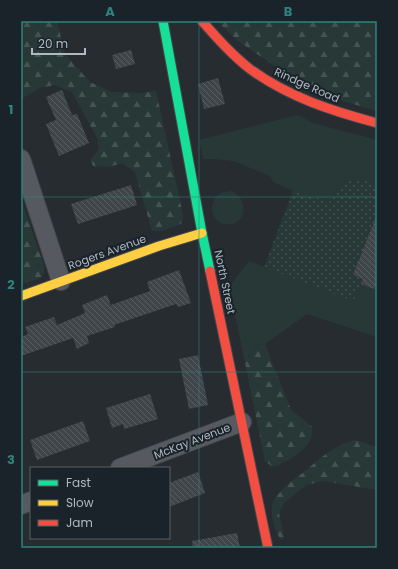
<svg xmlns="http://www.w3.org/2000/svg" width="398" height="569" viewBox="0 0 398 569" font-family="Poppins,sans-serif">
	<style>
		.green { fill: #283837 }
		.forest { fill: url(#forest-firs) }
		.park { fill: url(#park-dots) }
		.building { fill: url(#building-back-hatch) }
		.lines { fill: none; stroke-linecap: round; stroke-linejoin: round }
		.street-casing { stroke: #44484c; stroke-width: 20 }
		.fast-casing { stroke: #44484c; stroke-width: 11 }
		.slow-casing { stroke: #44484c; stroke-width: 11 }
		.jam-casing { stroke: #44484c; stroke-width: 11 }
		.street { stroke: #565a60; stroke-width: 18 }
		.fast { stroke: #16e098; stroke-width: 9 }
		.slow { stroke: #ffcf43; stroke-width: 9 }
		.jam { stroke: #f24e42; stroke-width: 9 }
		.grid { fill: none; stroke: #2f837f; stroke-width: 1; stroke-opacity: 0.55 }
		.labels { text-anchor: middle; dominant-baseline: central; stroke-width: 4; stroke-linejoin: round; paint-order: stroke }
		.street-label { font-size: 11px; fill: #b0b9c2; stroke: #1b232a }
		.neatline { fill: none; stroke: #2f837f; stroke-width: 1.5 }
		.grid-label { font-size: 13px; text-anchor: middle; font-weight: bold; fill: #2f837f }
	</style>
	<defs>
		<pattern id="forest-firs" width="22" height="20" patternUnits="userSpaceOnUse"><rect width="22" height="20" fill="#283837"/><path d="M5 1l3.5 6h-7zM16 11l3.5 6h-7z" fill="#455352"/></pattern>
		<pattern id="park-dots" width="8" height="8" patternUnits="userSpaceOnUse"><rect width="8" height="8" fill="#283837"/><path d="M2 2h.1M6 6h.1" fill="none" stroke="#455352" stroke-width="1.8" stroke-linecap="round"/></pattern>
		<pattern id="building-back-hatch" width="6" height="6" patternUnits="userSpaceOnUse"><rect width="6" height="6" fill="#404549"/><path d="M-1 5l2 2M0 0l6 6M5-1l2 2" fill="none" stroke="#595e62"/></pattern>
	</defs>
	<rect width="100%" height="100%" fill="#272c31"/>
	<path class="green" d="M298,115L313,123L377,140V185L366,181L354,180L343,184L336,189L332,202L293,191L273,182L272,178L270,176L234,161L214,159H203L199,140Z
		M231,191C237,194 241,197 243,204C249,234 200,230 215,197L221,193Z
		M249,261L352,300L361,284L377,290V337L307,314L265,344L242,348L229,287Z"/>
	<path class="forest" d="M21,21H57L65,54L90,82L112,92L142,93L156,91L182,210L183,218L181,224L162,231H152L135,172L122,163L109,167L93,166L90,160L99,149L97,138L72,92L55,85L40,88L21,99Z
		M217,21H377V111L343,101L285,73L238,41Z
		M21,199L44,266V273L41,278L21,284Z
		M265,344L291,410L312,427C312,430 313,432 312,434C310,450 287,461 274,467L270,465L265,461L242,348Z
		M356,440L377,447V490L324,481L306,485L284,503L279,513L284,537L282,540H281C275,533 269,510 273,502C280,489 293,480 304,472C315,462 326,453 339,446C344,443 350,442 356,440Z"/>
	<path class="park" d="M354,180L366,181L377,185V240L353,275L363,279L353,301L264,267L293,191L332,202C337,186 337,185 354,180Z"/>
	<path class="building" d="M131,50L135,64L116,69L112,55Z
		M218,78L225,104L204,109L198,84Z
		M62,90L72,115L77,114L89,143L59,156L46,124L56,120L46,97Z
		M131,185L137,205L78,224L71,204Z
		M376,217H377V290L361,284L363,279L353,275Z
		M179,270L191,303L178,307L176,304L114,325L115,327L87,336L89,343L77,349L73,338L21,356V337L28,334L25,327L54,317L57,325L85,313L82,305L107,295L111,305L150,291L147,282Z
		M198,355L208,405L189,409L179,359Z
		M150,394L158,419L124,429L123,424L112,428L106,408Z
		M83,421L90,441L37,460L30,440Z
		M198,472L205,493L169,507V483Z
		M237,533L240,548H193L192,541Z"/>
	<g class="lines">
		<defs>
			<path id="street" d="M21,159L61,281
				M120,468L242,422
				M21,505L31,501"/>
			<path id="fast" d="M163,21L202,233L210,271"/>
			<path id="slow" d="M21,296L159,246L202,233"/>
			<path id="jam" d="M202,21C217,38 232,55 250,69C288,97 332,111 377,123
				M210,271L268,548"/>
		</defs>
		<use href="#street" class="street-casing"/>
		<use href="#fast" class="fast-casing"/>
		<use href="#slow" class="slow-casing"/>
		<use href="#jam" class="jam-casing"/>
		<use href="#street" class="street"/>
		<use href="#fast" class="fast"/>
		<use href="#slow" class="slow"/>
		<use href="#jam" class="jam"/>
	</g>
	<path class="grid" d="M199,21V548M21,197H377M21,372H377"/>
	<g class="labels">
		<g class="street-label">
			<text transform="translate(307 85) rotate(24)">Rindge Road</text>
			<text transform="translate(107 252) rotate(-20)">Rogers Avenue</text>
			<text transform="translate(225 282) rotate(78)">North Street</text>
			<text transform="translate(192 441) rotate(-21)">McKay Avenue</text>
		</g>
	</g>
	<rect width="398" height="569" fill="none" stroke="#1b232a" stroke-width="44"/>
	<rect x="30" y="467" width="140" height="72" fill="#1b232a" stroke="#575f67"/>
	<rect x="38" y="480" width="20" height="6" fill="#16e098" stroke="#575f67"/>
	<text x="66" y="487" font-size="12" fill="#b0b9c2">Fast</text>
	<rect x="38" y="500" width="20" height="6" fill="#ffcf43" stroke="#575f67"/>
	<text x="66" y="507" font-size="12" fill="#b0b9c2">Slow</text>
	<rect x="38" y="520" width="20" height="6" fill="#f24e42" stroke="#575f67"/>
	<text x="66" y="527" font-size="12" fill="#b0b9c2">Jam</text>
	<path d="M32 48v6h53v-6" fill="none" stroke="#b0b9c2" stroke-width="2"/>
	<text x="38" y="48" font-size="12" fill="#b0b9c2" stroke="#1b232a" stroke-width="3" paint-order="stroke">20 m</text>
	<rect x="22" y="22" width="354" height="525" class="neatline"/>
	<g class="grid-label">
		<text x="110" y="16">A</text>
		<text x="288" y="16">B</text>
		<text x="11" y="114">1</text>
		<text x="11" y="289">2</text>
		<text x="11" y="464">3</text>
	</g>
</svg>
